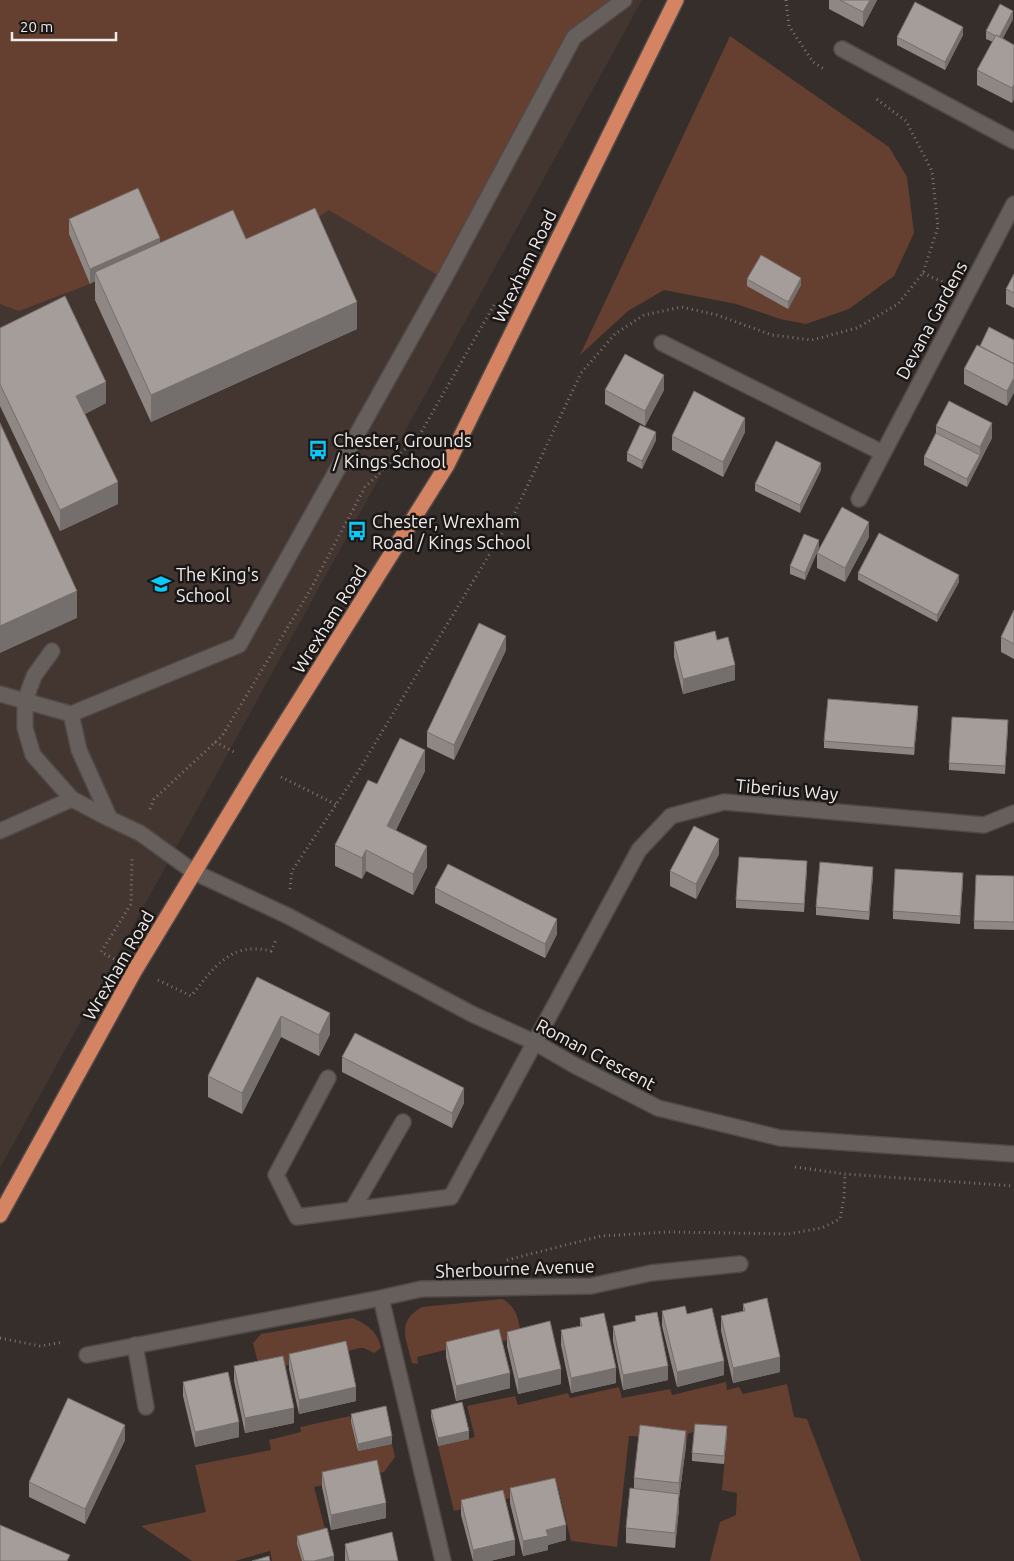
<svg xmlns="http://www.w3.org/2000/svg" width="1014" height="1561" viewBox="0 0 1014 1561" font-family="Ubuntu,sans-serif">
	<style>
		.built { fill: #433631 }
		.green { fill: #653f2f }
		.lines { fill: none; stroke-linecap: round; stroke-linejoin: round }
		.minor-casing { stroke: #4f4947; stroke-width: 18 }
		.highway-casing { stroke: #4f4947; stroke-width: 18 }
		.path { stroke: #7d7774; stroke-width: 3; stroke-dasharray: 1 4; stroke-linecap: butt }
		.minor { stroke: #665f5c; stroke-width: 15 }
		.highway { stroke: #d58463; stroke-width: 15 }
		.wall { fill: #8e8784 }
		.shaded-wall { fill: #746e6c }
		.building { fill: #a59d9a; stroke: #746e6c }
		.labels { text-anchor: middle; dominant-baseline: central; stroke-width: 5; stroke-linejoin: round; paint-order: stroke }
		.street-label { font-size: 18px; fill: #efebe9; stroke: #1a1716 }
		.poi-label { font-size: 18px; fill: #efebe9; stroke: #1a1716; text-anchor: start }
	</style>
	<rect width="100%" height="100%" fill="#352e2b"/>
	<path class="built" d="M0,0H642L0,1168Z"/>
	<path class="green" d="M0,0H624L574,37L444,279L329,210L296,232L162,269L69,234L90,284L19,311L0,304Z
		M730,36L889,147L907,177L914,233L894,276L849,309L806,324L780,319L736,304L664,290L628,311L580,355Z
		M502,1299C518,1307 518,1321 522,1337L502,1341L501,1336L417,1357L418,1364L412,1363C406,1338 396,1322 422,1307Z
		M353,1318C368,1325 378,1332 381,1348L374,1353L364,1348H360L284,1366L259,1367L253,1343L261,1334Z
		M726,1382L727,1390L739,1387L743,1394L787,1384L794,1417L807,1419L861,1561H710L720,1522L736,1515L737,1493L722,1490L727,1434L695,1431L688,1434L686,1446L683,1439L629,1436L617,1547L571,1541L558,1487L454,1511L438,1446L475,1437L467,1406L515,1396L518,1405L568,1393L570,1398L619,1387L622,1398L670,1389L672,1395Z
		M350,1416L358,1451L392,1444L395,1457L384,1472L314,1487L327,1536L297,1544L302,1561H272L270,1551L235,1561H192L141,1526L206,1512L195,1465L271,1450L269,1440L301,1432L300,1427Z"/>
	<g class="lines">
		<defs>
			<path id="minor" d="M842,49L1014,141
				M662,343L883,453
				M859,499L1014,204
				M52,651L34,676L25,701V728L33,755L72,799
				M0,694L71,714L239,645L444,279L574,37L624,0
				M71,714L79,750L110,819
				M0,831L72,799L110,819L140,833L194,872L288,916L472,1014L536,1043L574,1065L658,1108L780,1138L1014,1154
				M328,1078L276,1175L297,1217L451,1197L639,850L671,816L724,802L984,825L1014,813
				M352,1210L403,1122
				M381,1298L421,1289L591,1286L651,1273L740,1264
				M135,1345L146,1407
				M87,1355L381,1298L443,1561"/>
			<path id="highway" d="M0,1215L135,970L259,765L447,465L676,0"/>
		</defs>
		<use href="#minor" class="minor-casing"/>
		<use href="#highway" class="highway-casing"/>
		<path class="path" d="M786,0L789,26L813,62L824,69
			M923,273L943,282
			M215,742L236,753
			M281,777L337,805
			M150,809L154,799L222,736L309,592L365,487L419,436L494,305
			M290,889L292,871L359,770L515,512L581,373L615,334L644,315L682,307L717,315L772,335L812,340L857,328L898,304L923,273L938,227L932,171L906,121L875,98
			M114,959L101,952L131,904L132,859
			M158,980L191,996C214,968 230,941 271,951L277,938
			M795,1167L845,1174L1014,1186
			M507,1260L601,1236L668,1232L788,1234L822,1228L840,1219L844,1198L845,1174
			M0,1338L40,1346L64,1342"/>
		<use href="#minor" class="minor"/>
		<use href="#highway" class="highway"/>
	</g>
	<path class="wall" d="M829,0H877L863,27L829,9Z
		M1013,19L1003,38L1014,45V99L1012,103L977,85V70L993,42L986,39V31Z
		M963,35L945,70L897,45V37Z
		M69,219L160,243L246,239L357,329L151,422L95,300V281L90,284L69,234Z
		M1014,274V308L1006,304V289Z
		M747,279L801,285L788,309L747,286Z
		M0,328L106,403L85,414L118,504L60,531L0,406Z
		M1014,340L1007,406L964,384V369L980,346Z
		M605,390H664L645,426L605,404Z
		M936,426L992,438L967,487L924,465V457L936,433Z
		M745,432L723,477L672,450V436Z
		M656,440L642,469L627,461V453Z
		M821,470L800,513L755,491V484Z
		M869,537L845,582L817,568V553Z
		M819,548L805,580L790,574V566Z
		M858,573L959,582L937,622L858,580Z
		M1014,610V659L1001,652V637Z
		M717,640L735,680L683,694L674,657V642Z
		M506,650L454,760L427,747V732Z
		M918,713L914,755L824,748V741Z
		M1008,727L1005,774L949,770V763Z
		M425,771L396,830L427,867L413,895L366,871L362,879L335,866V845L377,784Z
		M719,854L696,899L670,886V871Z
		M807,869L804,912L736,908V900Z
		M873,875L869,920L816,915V907Z
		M1014,876V930L974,929V921Z
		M963,881L960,924L893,919V911Z
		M435,888L557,934L545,958L435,903Z
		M257,977L330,1034L319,1056L281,1037L242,1114L208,1097V1076Z
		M342,1057L464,1103L452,1128L342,1072Z
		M743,1304L780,1372L733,1383L721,1331V1316L743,1311Z
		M662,1311L687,1314L724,1375L677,1387L662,1326Z
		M635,1316L668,1380L623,1390L613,1341V1326L635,1321Z
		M580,1318L616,1383L571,1393L561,1345V1330L580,1326Z
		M507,1332L561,1384L518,1394L507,1346Z
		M446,1342L510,1388L456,1401L446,1357Z
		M289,1354L356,1401L299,1414L289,1369Z
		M234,1366L294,1423L245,1433L234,1381Z
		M183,1382L239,1437L195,1447L183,1396Z
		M431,1410L469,1439L438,1446L431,1417Z
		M351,1414L392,1444L358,1451L351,1422Z
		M727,1434L724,1464L692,1461V1453Z
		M125,1440L85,1524L29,1497V1482Z
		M686,1446L679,1498V1508L675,1548L626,1543V1528L634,1488V1478Z
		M322,1472L386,1518L331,1530L322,1487Z
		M510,1488L566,1540L548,1545V1550L523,1556L510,1503Z
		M461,1500L515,1555L490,1561H473L461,1515Z
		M297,1536L334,1561H302L297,1544Z
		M345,1544L398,1561H345Z"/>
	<path class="shaded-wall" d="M870,0H877L863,27V12Z
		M1013,11V19L999,45V38Z
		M963,27V35L945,70V62Z
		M1014,84V99L1012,103V88Z
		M160,238V253L95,272V281L90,284V269Z
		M801,278V285L788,309V302Z
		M357,302V329L151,422V395Z
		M664,375V390L645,426V411Z
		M1014,378V393L1007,406V391Z
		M106,382V403L76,418V396Z
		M745,418V432L723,477V462Z
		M992,423V438L967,487V479L980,455V447Z
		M656,432V440L642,469V461Z
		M821,463V470L800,513V505Z
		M118,482V504L60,531V510Z
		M869,522V537L845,582V568Z
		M819,540V548L805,580V573Z
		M959,575V582L937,622V615Z
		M77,591V618L0,653V626Z
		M506,636V650L454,760V745Z
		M735,665V680L683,694V679Z
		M918,706V713L914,755V748Z
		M425,750V771L387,847V826Z
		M719,839V854L696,899V884Z
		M427,846V867L413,895V874Z
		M366,850V871L362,879V858Z
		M873,867V875L869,920V912Z
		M557,919V934L545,958V944Z
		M330,1013V1034L319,1056V1035Z
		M281,1016V1037L242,1114V1093Z
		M464,1088V1103L452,1128V1113Z
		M780,1357V1372L733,1383V1368Z
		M724,1361V1375L677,1387V1372Z
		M668,1366V1380L623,1390V1375Z
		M616,1368V1383L571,1393V1378Z
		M561,1369V1384L518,1394V1379Z
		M510,1373V1388L456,1401V1386Z
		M356,1387V1401L299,1414V1400Z
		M294,1408V1423L245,1433V1418Z
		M239,1422V1437L195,1447V1432Z
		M125,1425V1440L85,1524V1509Z
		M727,1426V1434L724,1464V1456Z
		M469,1431V1439L438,1446V1438Z
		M686,1431V1446L679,1498V1483Z
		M392,1436V1444L358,1451V1444Z
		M679,1494V1508L675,1548V1533Z
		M386,1503V1518L331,1530V1515Z
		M566,1525V1540L548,1545V1550L523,1556V1541L546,1530Z
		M515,1540V1555L490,1561H473V1550Z
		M334,1556V1561H314Z"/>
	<path class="building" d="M840,0H870L863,12Z
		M915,2L963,27L945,62L897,37Z
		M1000,4L1013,11L999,37L996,35V36L986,31Z
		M996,35L1014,45V84L1012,88L977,70Z
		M138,188L160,238L90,269L69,219Z
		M315,208L357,302L151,395L95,272L233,210L246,239Z
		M761,255L801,278L788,302L747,279Z
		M1014,274V293L1006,289Z
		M65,296L106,382L76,396L118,482L60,510L0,384V328Z
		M989,327L1014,340V364L980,346Z
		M977,345L1014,364V378L1007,391L964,369Z
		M625,354L664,375L645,411L605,390Z
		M694,391L745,418L723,462L672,436Z
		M949,401L992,423L980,447L936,426Z
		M0,423L77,591L0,626Z
		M640,425L656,432L642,461L627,453Z
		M936,433L980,455L967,479L924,457Z
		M776,441L821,463L800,505L755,484Z
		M842,507L869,522L845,568L817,553Z
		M879,533L959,575L937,615L858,573Z
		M804,534L819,540L805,573L790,566Z
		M1014,610V644L1001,637Z
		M479,623L506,636L454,745L427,732Z
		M715,631L717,640L728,637L735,665L683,679L674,642Z
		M828,699L918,706L914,748L824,741Z
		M952,717L1008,720L1005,766L949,763Z
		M400,738L425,750L387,826L427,846L413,874L366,850L362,858L335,845L368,780L377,784Z
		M694,826L719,839L696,884L670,871Z
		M739,857L807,861L804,904L736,900Z
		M820,862L873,867L869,912L816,907Z
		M448,864L557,919L545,944L435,888Z
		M895,869L963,873L960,916L893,911Z
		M976,875L1014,876V922L974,921Z
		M257,977L330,1013L319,1035L281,1016L242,1093L208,1076Z
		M355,1033L464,1088L452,1113L342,1057Z
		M767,1298L780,1357L733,1368L721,1316L745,1311L743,1304Z
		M685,1306L687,1314L712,1308L724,1361L677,1372L662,1311Z
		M657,1312L668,1366L623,1375L613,1326L636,1321L635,1316Z
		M604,1313L616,1368L571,1378L561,1330L582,1326L580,1318Z
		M550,1321L561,1369L518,1379L507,1332Z
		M499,1329L510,1373L456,1386L446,1342Z
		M346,1341L356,1387L299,1400L289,1354Z
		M283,1356L294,1408L245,1418L234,1366Z
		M228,1372L239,1422L195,1432L183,1382Z
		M68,1398L125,1425L85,1509L29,1482Z
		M462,1402L469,1431L438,1438L431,1410Z
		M386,1406L392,1436L358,1444L351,1414Z
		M695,1424L727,1426L724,1456L692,1453Z
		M640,1425L686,1431L679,1483L634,1478Z
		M377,1460L386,1503L331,1515L322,1472Z
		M555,1478L566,1525L546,1530L548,1536L523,1541L510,1488Z
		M630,1488L679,1494L675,1533L626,1528Z
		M503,1490L515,1540L473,1550L461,1500Z
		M0,1525L70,1555L67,1561H0Z
		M327,1528L334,1556L314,1561H304L297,1536Z
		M392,1532L398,1561H349L345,1544Z
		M269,1556L270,1561H252Z"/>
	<defs>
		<symbol id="bus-bare" viewBox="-9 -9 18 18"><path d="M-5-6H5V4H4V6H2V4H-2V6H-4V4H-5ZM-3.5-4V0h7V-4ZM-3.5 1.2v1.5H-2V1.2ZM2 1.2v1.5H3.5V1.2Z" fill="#0bcafa" stroke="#1a1716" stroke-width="2.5" paint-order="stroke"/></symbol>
		<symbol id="school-bare" viewBox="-9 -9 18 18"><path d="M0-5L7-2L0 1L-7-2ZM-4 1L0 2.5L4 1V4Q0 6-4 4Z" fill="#0bcafa" stroke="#1a1716" stroke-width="2.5" paint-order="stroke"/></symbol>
	</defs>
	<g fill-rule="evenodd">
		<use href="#bus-bare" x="304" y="436" width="28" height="28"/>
		<use href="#bus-bare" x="343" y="517" width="28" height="28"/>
		<use href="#school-bare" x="147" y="570" width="28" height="28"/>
	</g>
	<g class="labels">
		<g class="street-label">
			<text transform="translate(524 266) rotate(-64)">Wrexham Road</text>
			<text transform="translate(931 320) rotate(-62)">Devana Gardens</text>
			<text transform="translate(329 619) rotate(-58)">Wrexham Road</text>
			<text transform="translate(787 789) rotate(5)">Tiberius Way</text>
			<text transform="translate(118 965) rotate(-60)">Wrexham Road</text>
			<text transform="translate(596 1054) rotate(28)">Roman Crescent</text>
			<text transform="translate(515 1268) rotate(-2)">Sherbourne Avenue</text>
		</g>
		<g class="poi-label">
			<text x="333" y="440">Chester, Grounds<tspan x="333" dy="21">/ Kings School</tspan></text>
			<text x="372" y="521">Chester, Wrexham<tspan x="372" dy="21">Road / Kings School</tspan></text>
			<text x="176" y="574">The King's<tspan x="176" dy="21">School</tspan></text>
		</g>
	</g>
	<path d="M12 32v8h104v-8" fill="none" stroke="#efebe9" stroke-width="2.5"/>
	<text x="20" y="32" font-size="15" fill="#efebe9" stroke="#1a1716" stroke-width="4" paint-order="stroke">20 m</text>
</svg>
